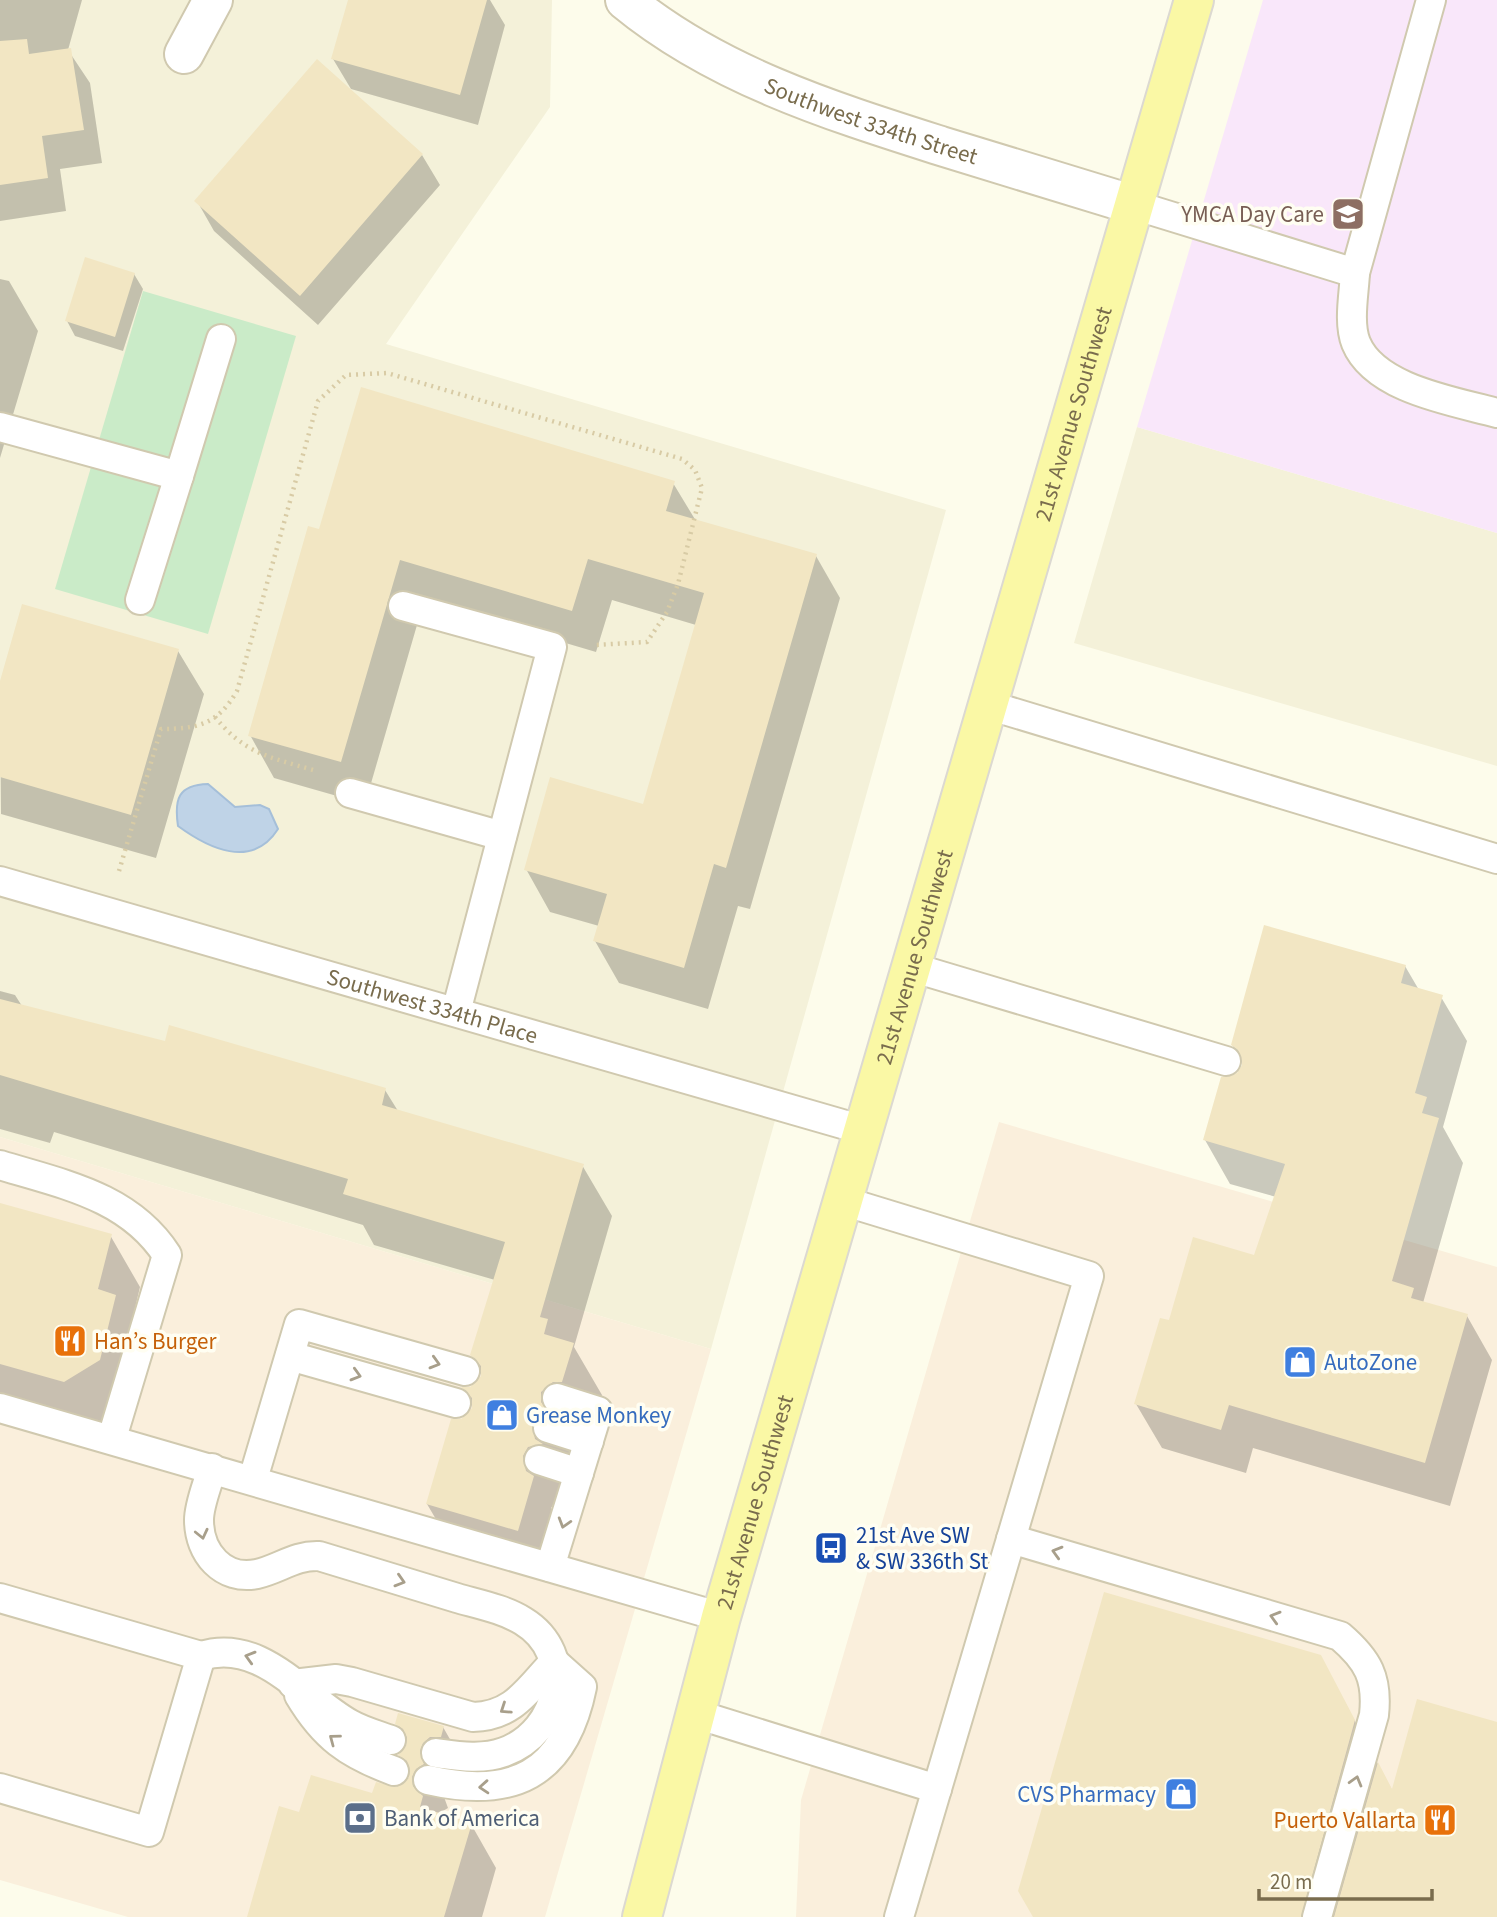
<svg xmlns="http://www.w3.org/2000/svg" width="1497" height="1917" viewBox="0 0 1497 1917" font-family="'Source Sans 3',sans-serif">
	<style>
		.residential { fill: #f4f1d9 }
		.commercial { fill: #faefdc }
		.education { fill: #f9e7fa }
		.green { fill: #caebc8 }
		.water { fill: #bfd3e7; stroke: #a5bfd9; stroke-width: 2 }
		.shadow { fill: #0003 }
		.building { fill: #f2e6c3 }
		.lines { fill: none; stroke-linecap: round; stroke-linejoin: round }
		.service-casing { stroke: #d0c9af; stroke-width: 32 }
		.minor-casing { stroke: #d0c9af; stroke-width: 42 }
		.primary-casing { stroke: #dcd9d1; stroke-width: 42 }
		.path { stroke: #d8cba5; stroke-width: 4.5; stroke-dasharray: 2 5; stroke-linecap: butt }
		.service { stroke: #fff; stroke-width: 28 }
		.minor { stroke: #fff; stroke-width: 38 }
		.primary { stroke: #faf8a5; stroke-width: 38 }
		.oneway { stroke: #a89f8b }
		.labels { text-anchor: middle; dominant-baseline: central; stroke-width: 7; stroke-linejoin: round; paint-order: stroke }
		.street-label { font-size: 23px; fill: #796c4d; stroke: #fffef2 }
		.education-label { font-size: 23px; fill: #785e54; stroke: #fffef2; text-anchor: end }
		.food-label { font-size: 23px; fill: #c56008; stroke: #fffef2; text-anchor: start }
		.shop-label { font-size: 23px; fill: #366cbe; stroke: #fffef2; text-anchor: start }
		.transit-label { font-size: 23px; fill: #164399; stroke: #fffef2; text-anchor: start }
		.service-label { font-size: 23px; fill: #4e5e75; stroke: #fffef2; text-anchor: start }
	</style>
	<rect width="100%" height="100%" fill="#fdfceb"/>
	<path class="residential" d="M0,0H552L550,107L386,344L946,510L711,1349L0,1137Z
		M1137,427L1497,533V766L1074,643Z"/>
	<path class="commercial" d="M999,1122L1497,1267V1917H796L801,1800Z
		M0,1137L711,1349L545,1917H128L0,1880Z"/>
	<path class="education" d="M1263,0H1497V533L1137,427Z"/>
	<path class="green" d="M143,291L296,336L208,634L55,589Z"/>
	<path class="water" d="M208,784L235,807L260,805L269,809L278,829C252,870 208,848 178,826C174,799 178,785 208,784Z"/>
	<path class="shadow" d="M0,0H82L68,50L90,83L102,163L60,169L66,211L0,221Z
		M350,0H490L505,25L478,125L351,89L333,59Z
		M422,155L440,185L318,325L214,231L197,201Z
		M134,274L143,289L123,351L75,336L67,321Z
		M0,279L9,281L38,331L0,458Z
		M673,483L696,521L816,556L840,598L750,909L738,906L708,1009L619,983L595,941L599,926L550,912L526,869L644,806L696,625L612,600L596,652L424,601L365,804L274,778L250,735L321,531Z
		M178,651L204,694L156,858L1,814L0,687Z
		M1405,966L1419,990L1441,997L1467,1041L1443,1127L1463,1163L1423,1303L1467,1316L1492,1360L1450,1506L1253,1448L1246,1473L1162,1448L1136,1404L1170,1323L1255,1257L1276,1197L1230,1184L1205,1140L1244,1064L1232,1045Z
		M0,991L15,995L22,1006L166,1043L385,1090L398,1111L582,1165L612,1216L574,1347L602,1395L591,1433L570,1444V1452L576,1463L571,1495L558,1498L551,1508L562,1528L547,1581L457,1555L427,1504L461,1421L473,1409L464,1389H470L482,1377L472,1355L495,1280L374,1245L363,1225L54,1132L50,1143L0,1129Z
		M0,1205L110,1235L140,1287L131,1325L144,1348L129,1411L94,1433L0,1406Z
		M1320,1656L1393,1792L1497,1724V1917H1035Z
		M397,1724L443,1727L468,1771L465,1780L444,1797L448,1808L438,1814L471,1824L496,1868L482,1917H252L300,1814L405,1786L411,1773L400,1755L408,1743Z"/>
	<path class="building" d="M348,0H487L460,95L331,59Z
		M27,39L29,54L71,48L84,130L42,136L48,178L0,185V41Z
		M317,59L423,154L300,296L194,201Z
		M85,257L135,273L115,337L65,321Z
		M361,387L675,481L666,511L817,554L726,868L714,864L684,968L593,941L607,894L524,870L550,777L643,804L704,593L588,559L572,611L400,560L341,762L248,736L308,526L319,529Z
		M22,604L179,649L131,815L0,777V681Z
		M1264,925L1406,965L1401,983L1443,995L1415,1093L1427,1097L1422,1113L1439,1118L1392,1281L1414,1288L1411,1298L1468,1314L1425,1463L1229,1405L1221,1430L1134,1404L1160,1318L1169,1320L1193,1237L1254,1255L1285,1164L1203,1140L1221,1077L1237,1073L1242,1065L1238,1050L1231,1045Z
		M0,999L165,1041L169,1025L386,1088L382,1105L584,1164L540,1317L548,1319L544,1334L574,1343L562,1382H553L541,1392V1402L549,1412L537,1415L532,1424L535,1439L543,1444L528,1447L523,1456L526,1471L534,1476L518,1531L426,1504L451,1419H461L472,1408V1398L461,1387H470L481,1376V1366L470,1355L505,1242L343,1194L348,1179L0,1075Z
		M0,1203L112,1234L98,1289L116,1295L100,1360L64,1382L0,1364Z
		M1104,1592L1321,1655L1355,1720L1301,1917H1033L1018,1891Z
		M1417,1699L1497,1722V1917H1334L1378,1762L1392,1789Z
		M398,1713L444,1726L441,1737H430L423,1743L420,1751L424,1764L416,1769L412,1777L413,1786L423,1796L420,1807L472,1823L444,1917H247L279,1806L299,1812L311,1775L372,1793L376,1782L396,1787L409,1778L407,1761L398,1755L406,1746L407,1738L403,1729L395,1724Z"/>
	<g class="lines">
		<defs>
			<g id="service">
				<path d="M1431,0L1355,273C1354,294 1348,323 1356,343C1375,389 1453,401 1497,413"/>
				<path d="M1134,205L1355,273"/>
				<path d="M0,427L179,476L221,339"/>
				<path d="M140,600L179,476"/>
				<path d="M403,606L552,647L456,1012"/>
				<path d="M988,705L1497,859"/>
				<path d="M350,793L502,836"/>
				<path id="s1" d="M0,881L863,1130"/>
				<path d="M911,967L1226,1061"/>
				<path d="M0,1165C62,1184 129,1196 167,1255L112,1438"/>
				<path d="M843,1201L1089,1276L899,1917"/>
				<path d="M290,1356L456,1403"/>
				<path d="M0,1408L721,1617"/>
				<path d="M548,1428L589,1441"/>
				<path d="M539,1460L579,1473"/>
				<path d="M212,1468C208,1484 199,1504 199,1520C199,1553 223,1581 257,1574C279,1569 295,1555 319,1556C365,1570 411,1584 457,1598C478,1604 504,1609 523,1621C577,1654 561,1731 504,1752C482,1760 458,1756 436,1753"/>
				<path d="M253,1479L299,1324L465,1371"/>
				<path d="M1011,1539L1340,1636C1368,1660 1378,1678 1374,1715L1317,1917"/>
				<path d="M550,1567L598,1411L557,1398"/>
				<path d="M0,1598L201,1656L149,1832L0,1788"/>
				<path d="M201,1656C261,1637 302,1697 350,1724C362,1731 377,1735 391,1740"/>
				<path d="M293,1684L336,1679L352,1682L473,1717C514,1716 528,1689 554,1662"/>
				<path d="M299,1695C324,1737 348,1754 394,1771"/>
				<path d="M696,1714L937,1789"/>
				<path d="M428,1780C512,1799 564,1776 582,1687L554,1662"/>
			</g>
			<g id="minor">
				<path id="s2" d="M625,0C716,75 831,111 941,146C1005,165 1069,185 1134,205"/>
				<path d="M184,54L213,0"/>
			</g>
			<g id="primary">
				<path id="s3" d="M642,1917L721,1617L1194,0"/>
			</g>
		</defs>
		<use href="#service" class="service-casing"/>
		<use href="#minor" class="minor-casing"/>
		<use href="#primary" class="primary-casing"/>
		<path class="path" d="M215,717C245,754 269,757 313,770
			M119,871L161,729C198,729 218,724 237,691L318,401L346,375L387,373L682,459L695,470L702,488L678,584L667,612L647,642L595,645"/>
		<use href="#service" class="service"/>
		<use href="#minor" class="minor"/>
		<use href="#primary" class="primary"/>
	</g>
	<defs><path id="oneway-chevron" d="M-2-3.5L2.5 0L-2 3.5" fill="none" stroke-width="1.6" stroke-linecap="round" stroke-linejoin="round" transform="scale(1.75)"/></defs>
	<g class="oneway">
		<use href="#oneway-chevron" transform="translate(435 1363) rotate(16)"/>
		<use href="#oneway-chevron" transform="translate(356 1375) rotate(16)"/>
		<use href="#oneway-chevron" transform="translate(564 1523) rotate(107)"/>
		<use href="#oneway-chevron" transform="translate(202 1534) rotate(77)"/>
		<use href="#oneway-chevron" transform="translate(1057 1552) rotate(-164)"/>
		<use href="#oneway-chevron" transform="translate(400 1581) rotate(17)"/>
		<use href="#oneway-chevron" transform="translate(1275 1617) rotate(-164)"/>
		<use href="#oneway-chevron" transform="translate(250 1657) rotate(-164)"/>
		<use href="#oneway-chevron" transform="translate(505 1709) rotate(146)"/>
		<use href="#oneway-chevron" transform="translate(334 1739) rotate(-143)"/>
		<use href="#oneway-chevron" transform="translate(1356 1781) rotate(-74)"/>
		<use href="#oneway-chevron" transform="translate(484 1787) rotate(176)"/>
	</g>
	<defs>
		<symbol id="school-square" viewBox="-11 -11 22 22"><rect x="-9" y="-9" width="18" height="18" rx="4" fill="#8d6e63" stroke="#fffef2"/><path d="M0-5L7-2L0 1L-7-2ZM-4 1L0 2.5L4 1V4Q0 6-4 4Z" fill="#fff"/></symbol>
		<symbol id="restaurant-square" viewBox="-11 -11 22 22"><rect x="-9" y="-9" width="18" height="18" rx="4" fill="#e8710a" stroke="#fffef2"/><path d="M-5-6h1v4h1v-4h1v4h1v-4h1v5L-1.5 .5V6h-2V.5L-5-1ZM5-6V6H3V1.5H1.5Q1.5-4 5-6Z" fill="#fff"/></symbol>
		<symbol id="shop-square" viewBox="-11 -11 22 22"><rect x="-9" y="-9" width="18" height="18" rx="4" fill="#3f7fe0" stroke="#fffef2"/><path d="M-5-2.5h2.3a2.7 3.5 0 0 1 5.4 0H5L5.5 6h-11ZM-1.5-2.5h3a1.5 2.3 0 0 0-3 0Z" fill="#fff"/></symbol>
		<symbol id="bus-square" viewBox="-11 -11 22 22"><rect x="-9" y="-9" width="18" height="18" rx="4" fill="#1a4fb4" stroke="#fffef2"/><path d="M-5-6H5V4H4V6H2V4H-2V6H-4V4H-5ZM-3.5-4V0h7V-4ZM-3.5 1.2v1.5H-2V1.2ZM2 1.2v1.5H3.5V1.2Z" fill="#fff"/></symbol>
		<symbol id="bank-square" viewBox="-11 -11 22 22"><rect x="-9" y="-9" width="18" height="18" rx="4" fill="#5c6f8a" stroke="#fffef2"/><path d="M-6-4H6V4H-6ZM0-2.3a2.3 2.3 0 1 0 0 4.6a2.3 2.3 0 1 0 0-4.6Z" fill="#fff"/></symbol>
	</defs>
	<g fill-rule="evenodd">
		<use href="#school-square" x="1329" y="195" width="38" height="38"/>
		<use href="#restaurant-square" x="51" y="1322" width="38" height="38"/>
		<use href="#shop-square" x="1281" y="1343" width="38" height="38"/>
		<use href="#shop-square" x="483" y="1396" width="38" height="38"/>
		<use href="#bus-square" x="812" y="1529" width="38" height="38"/>
		<use href="#shop-square" x="1162" y="1775" width="38" height="38"/>
		<use href="#bank-square" x="341" y="1799" width="38" height="38"/>
		<use href="#restaurant-square" x="1421" y="1801" width="38" height="38"/>
	</g>
	<g class="labels">
		<g class="street-label">
			<text stroke="none"><textPath href="#s2" startOffset="276">Southwest 334th Street</textPath></text>
			<text stroke="none"><textPath href="#s3" startOffset="1564">21st Avenue Southwest</textPath></text>
			<text stroke="none"><textPath href="#s3" startOffset="998">21st Avenue Southwest</textPath></text>
			<text stroke="none"><textPath href="#s1" startOffset="450">Southwest 334th Place</textPath></text>
			<text stroke="none"><textPath href="#s3" startOffset="430">21st Avenue Southwest</textPath></text>
		</g>
		<g class="education-label">
			<text x="1324" y="214">YMCA Day Care</text>
		</g>
		<g class="food-label">
			<text x="94" y="1341">Han’s Burger</text>
			<text x="1416" y="1820" text-anchor="end">Puerto Vallarta</text>
		</g>
		<g class="shop-label">
			<text x="1324" y="1362">AutoZone</text>
			<text x="526" y="1415">Grease Monkey</text>
			<text x="1156" y="1794" text-anchor="end">CVS Pharmacy</text>
		</g>
		<g class="transit-label">
			<text x="856" y="1535">21st Ave SW<tspan x="856" dy="26">&amp; SW 336th St</tspan></text>
		</g>
		<g class="service-label">
			<text x="384" y="1818">Bank of America</text>
		</g>
	</g>
	<path d="M1259 1889v10h173v-10" fill="none" stroke="#796c4d" stroke-width="3.5"/>
	<text x="1270" y="1889" font-size="21" fill="#796c4d" stroke="#fffef2" stroke-width="5" paint-order="stroke">20 m</text>
</svg>
